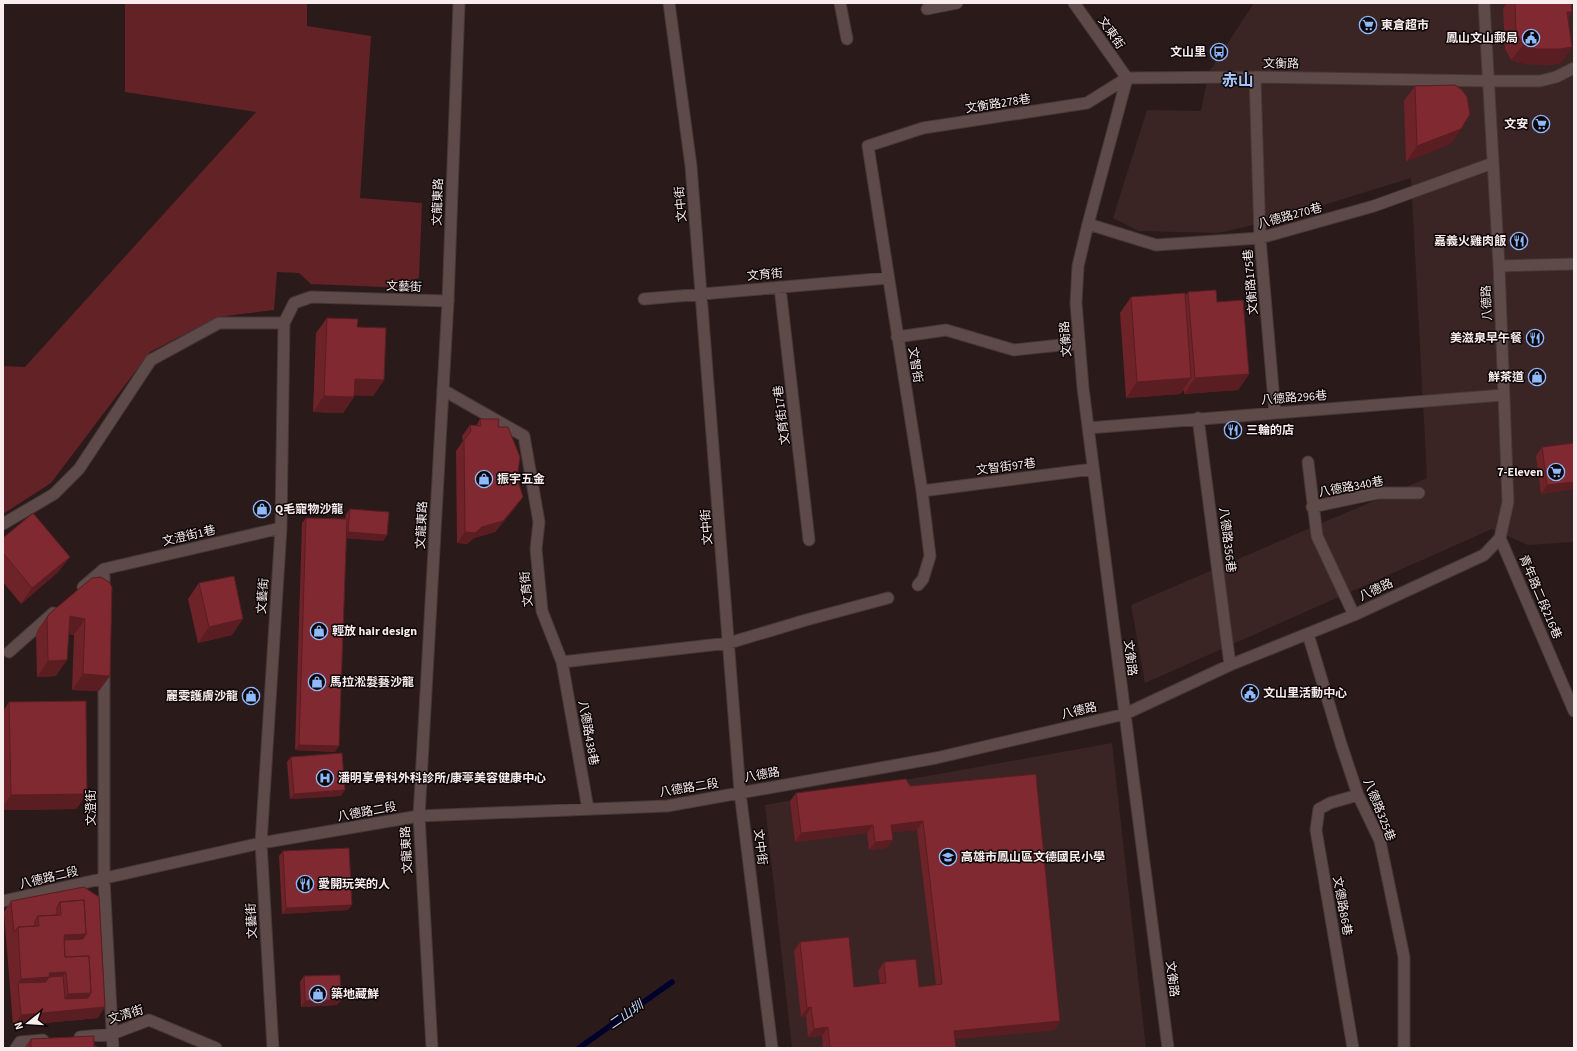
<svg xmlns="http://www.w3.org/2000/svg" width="1577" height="1051" viewBox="0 0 1577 1051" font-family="'Source Sans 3','Noto Sans TC',sans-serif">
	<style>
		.built { fill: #3b2424 }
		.green { fill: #632226 }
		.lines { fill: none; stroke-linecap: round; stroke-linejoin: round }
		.stream { stroke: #00002d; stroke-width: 5.5 }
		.minor-casing { stroke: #453838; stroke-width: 13 }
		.tertiary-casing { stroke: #453838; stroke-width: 13 }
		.minor { stroke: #5d4a49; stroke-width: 11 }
		.tertiary { stroke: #5d4a49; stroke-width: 11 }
		.wall { fill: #6e2329 }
		.shaded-wall { fill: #5a1d22 }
		.building { fill: #802930; stroke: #5a1d22 }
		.labels { text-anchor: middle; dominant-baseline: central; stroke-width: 3; stroke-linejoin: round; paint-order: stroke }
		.poi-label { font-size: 12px; font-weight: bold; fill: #f8ecec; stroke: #0e0707; text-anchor: start }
		.street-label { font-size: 12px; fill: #f8ecec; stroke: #0e0707 }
		.water-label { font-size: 13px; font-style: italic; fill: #bed7fd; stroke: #0e0707 }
		.district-label { font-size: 16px; font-weight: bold; fill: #a4c4f7; stroke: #0e0707 }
	</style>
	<rect width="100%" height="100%" fill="#2b1a1a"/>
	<path class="built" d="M1254,3H1574V542L1528,545L1492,529L1145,683L1131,605L1427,478L1411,178L1275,220L1218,233L1139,231L1113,218L1147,110L1201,111L1209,72Z
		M1112,743L1146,1048H792L765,805Z"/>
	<path class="green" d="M125,3H307V26L371,36L360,198L422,203L419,277L407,288L311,284L299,273L277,272L274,310L218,317L150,352L51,483L3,514V366L25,367L256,112L125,92Z"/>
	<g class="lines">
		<path class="stream" d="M579,1048L672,982"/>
		<defs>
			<path id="minor" d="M669,3L691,166L740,792L772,1048
				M840,3L847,39
				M1074,3L1127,78
				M927,9L957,3
				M1255,77L1260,238L1275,413
				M1127,78L1088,224L1078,266L1076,303L1083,388L1168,1048
				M1127,78L1255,77L1489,81H1540L1556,77L1574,68
				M1088,224L1156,245L1260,238L1374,206L1493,163
				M1499,266L1574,264
				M780,287L809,540
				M644,299L888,278
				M897,337L946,330L1014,350L1079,343
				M443,390L524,436L539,522L536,549L542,611L562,662L729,643L806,620L888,598
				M1198,418L1230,665
				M1088,428L1503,395
				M1308,462L1317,536L1354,615
				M922,491L1093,469
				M1312,507L1378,493H1419
				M3,524L54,494L79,469L151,360L219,323H284
				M1500,538L1574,711
				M104,569V592
				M918,585L923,579L930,556L922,491L868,146L923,128L1087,103L1127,78
				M83,587L104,569L281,528
				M1308,634L1341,744L1358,795L1380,841L1404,957V1048
				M9,652L53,613
				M562,662L588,809
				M104,669V879L113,1048
				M3,901L261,843L419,816L667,806L936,758L1125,714L1230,665L1354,615L1484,555L1500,538L1508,502L1499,266L1484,3
				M80,1037L112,1034L149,1020L216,1048
				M16,1048L20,1042L43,1040
				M273,1048L261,843L281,528L284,323L294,303L311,297L448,301
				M1353,1048L1316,830L1319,809L1330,803L1358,795"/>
			<path id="tertiary" d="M432,1048L419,816L448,301L459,3"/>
		</defs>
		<use href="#minor" class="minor-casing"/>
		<use href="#tertiary" class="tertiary-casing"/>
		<use href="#minor" class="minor"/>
		<use href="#tertiary" class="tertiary"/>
	</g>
	<path class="wall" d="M1507,3H1571L1572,12L1568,18L1572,47L1561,63L1549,65L1526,64L1511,60L1505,49L1503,8Z
		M1415,86L1461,129L1450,144L1406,162L1404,101Z
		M1188,292L1217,302L1249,374L1238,390L1184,394V390L1180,394L1126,398L1120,313L1131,297L1185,296Z
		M327,318L357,327L384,380L373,396L354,395V397L343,413L313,412L316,333Z
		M480,419L498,427L517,478L515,508L495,532L474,538L467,544L457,543L456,451L463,441L462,436L470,425L476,426Z
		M1542,447L1574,489L1541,494L1536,456Z
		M350,509L387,535L383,541L346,538L335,752L295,750L302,523L306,518L345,519L346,514Z
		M3,538L70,557L58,572L21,604L3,582Z
		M92,578L99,691L72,690L74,635L69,634L56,676L37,677L36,634L38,629L49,614Z
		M199,583L232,635L198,643L188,599Z
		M9,702L87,794L76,809L3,810V711Z
		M291,757L341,796L290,799L287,762Z
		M906,779L1060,1021L1054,1030L955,1039L956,1048H823L822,1036L808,1037L806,1016L801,1017L794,951L800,942L854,987L880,984L878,971L884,962L919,987L936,985L917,830L892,832L893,840L887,848L869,850L867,833L795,842L790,801L796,793Z
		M283,851L348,910L282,914L279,856Z
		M84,887L98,1018L13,1026L4,912L11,901Z
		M304,976L337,1005L301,1007L300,982Z
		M31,1039L94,1045L98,1048H24Z"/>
	<path class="shaded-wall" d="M1567,12H1572L1561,27Z
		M1523,45L1572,47L1561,63L1549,65L1526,64L1511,60Z
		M1461,129L1450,144L1406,162L1417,146Z
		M1249,374L1238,390L1184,394L1195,378Z
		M1191,378L1180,394L1126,398L1137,382Z
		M355,379L384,380L373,396L344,395Z
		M324,396L354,397L343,413L313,412Z
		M1574,482V489L1541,494L1547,485Z
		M523,497L515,508L495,532L474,538L467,544L457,543L465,532Z
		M348,532L387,535L383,541L344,538Z
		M70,557L58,572L21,604L32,588Z
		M70,616L85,619L74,635L59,632Z
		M243,619L232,635L198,643L209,627Z
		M67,660L56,676L37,677L48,661Z
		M83,674L110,676L99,691L72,690Z
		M299,745L339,746L335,752L295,750Z
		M345,790L341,796L290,799L294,794Z
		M87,794L76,809L3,810V806L11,795Z
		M923,821L917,830L885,833L891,825Z
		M873,825L867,833L795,842L801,833Z
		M893,840L887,848L869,850L875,842Z
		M352,905L348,910L282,914L286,908Z
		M86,934L75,950L61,951L64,935Z
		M66,972L55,987L18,983L21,979L49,973L78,972Z
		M91,993L80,1009L57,1010L68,994Z
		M341,1000L337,1005L301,1007L305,1001Z
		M105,1007L98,1018L13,1026L21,1015Z
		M811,1007L806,1016L801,1017L807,1008Z
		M1060,1021L1054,1030L948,1040L954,1031Z
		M828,1027L822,1036L808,1037L814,1029Z"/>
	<path class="building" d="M1515,3H1571L1572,12H1567L1572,47L1560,49H1537L1523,45L1516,33Z
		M1455,85L1462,90L1467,97L1470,114L1461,129L1417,146L1415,86Z
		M1216,290L1217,302L1243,300L1249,374L1195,378L1188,292Z
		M1185,293L1191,378L1137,382L1131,297Z
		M327,318L358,319L357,327L386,328L384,380L355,379L354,397L324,396Z
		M480,419H499L498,427H508L520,457L517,478L523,497L503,521L482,527L475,533L465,532L464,440L471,431L470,425L481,426Z
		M1574,443V482L1547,485L1542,447Z
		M350,509L389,512L387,535L348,532Z
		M33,513L70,557L32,588L3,553V538Z
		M306,518L347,519L339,746L299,745Z
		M234,576L243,619L209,627L199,583Z
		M101,577L109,582L112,587L110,676L83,674L85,619L70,616L67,660L48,661L47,618L49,614L92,578Z
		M86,701L87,794L11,795L9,702Z
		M342,753L345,790L294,794L291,757Z
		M1036,774L1060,1021L954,1031L956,1048H830L828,1027L814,1029L811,1007L807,1008L800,942L849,937L854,987L886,983L884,962L916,959L919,987L942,984L923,821L891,825L893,840L875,842L873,825L801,833L796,793L906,779L910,786Z
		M349,848L352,905L286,908L283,851Z
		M84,887L99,897L105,1007L21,1015L18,983L46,982L49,977L63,976L65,999L88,998L91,993L89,956L65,957L64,940L83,939L86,934L84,900L60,902L57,907V915L38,916L35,921V926L18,927L14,932L11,901Z
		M84,900L86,934L64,935L65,957L89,956L91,993L68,994L66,972L49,973L50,977L21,979L18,927L39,926L38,916L61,915L60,902Z
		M340,975L341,1000L305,1001L304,976Z
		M94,1036V1048H31V1039Z
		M94,1045L98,1048H94Z"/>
	<defs>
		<symbol id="supermarket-ring" viewBox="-11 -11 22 22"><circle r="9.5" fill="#0e0707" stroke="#8eb9fc" stroke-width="1.5"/><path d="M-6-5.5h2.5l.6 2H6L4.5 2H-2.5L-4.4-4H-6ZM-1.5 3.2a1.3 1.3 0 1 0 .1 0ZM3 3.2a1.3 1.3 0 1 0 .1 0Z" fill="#8eb9fc"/></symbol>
		<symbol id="civic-ring" viewBox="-11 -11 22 22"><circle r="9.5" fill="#0e0707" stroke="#8eb9fc" stroke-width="1.5"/><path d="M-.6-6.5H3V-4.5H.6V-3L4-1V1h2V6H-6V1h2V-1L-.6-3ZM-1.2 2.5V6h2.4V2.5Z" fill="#8eb9fc"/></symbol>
		<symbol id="bus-ring" viewBox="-11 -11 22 22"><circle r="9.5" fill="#0e0707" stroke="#8eb9fc" stroke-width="1.5"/><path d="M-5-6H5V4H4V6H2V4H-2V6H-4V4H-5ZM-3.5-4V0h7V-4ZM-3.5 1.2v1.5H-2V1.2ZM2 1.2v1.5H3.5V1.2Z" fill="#8eb9fc"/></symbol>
		<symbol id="restaurant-ring" viewBox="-11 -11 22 22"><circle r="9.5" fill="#0e0707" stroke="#8eb9fc" stroke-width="1.5"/><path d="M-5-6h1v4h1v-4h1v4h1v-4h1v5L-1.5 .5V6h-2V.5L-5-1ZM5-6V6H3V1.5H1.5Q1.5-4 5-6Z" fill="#8eb9fc"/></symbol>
		<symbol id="shop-ring" viewBox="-11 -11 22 22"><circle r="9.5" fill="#0e0707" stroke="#8eb9fc" stroke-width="1.5"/><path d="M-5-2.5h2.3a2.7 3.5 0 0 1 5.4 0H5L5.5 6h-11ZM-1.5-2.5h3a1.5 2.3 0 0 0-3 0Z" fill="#8eb9fc"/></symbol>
		<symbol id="hospital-ring" viewBox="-11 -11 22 22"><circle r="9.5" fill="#0e0707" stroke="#8eb9fc" stroke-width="1.5"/><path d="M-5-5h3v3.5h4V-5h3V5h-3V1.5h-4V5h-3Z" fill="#8eb9fc"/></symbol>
		<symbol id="school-ring" viewBox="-11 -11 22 22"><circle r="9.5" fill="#0e0707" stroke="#8eb9fc" stroke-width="1.5"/><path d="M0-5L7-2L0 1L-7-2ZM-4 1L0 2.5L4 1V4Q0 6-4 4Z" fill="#8eb9fc"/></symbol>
	</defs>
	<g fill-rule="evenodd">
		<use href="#supermarket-ring" x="1358" y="15" width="20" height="20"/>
		<use href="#civic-ring" x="1521" y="28" width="20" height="20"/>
		<use href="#bus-ring" x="1209" y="42" width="20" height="20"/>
		<use href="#supermarket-ring" x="1531" y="114" width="20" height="20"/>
		<use href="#restaurant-ring" x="1509" y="231" width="20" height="20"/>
		<use href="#restaurant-ring" x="1525" y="328" width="20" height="20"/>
		<use href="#shop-ring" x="1527" y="367" width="20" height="20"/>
		<use href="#restaurant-ring" x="1223" y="420" width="20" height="20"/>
		<use href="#supermarket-ring" x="1546" y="462" width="20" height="20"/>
		<use href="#shop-ring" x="474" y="469" width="20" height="20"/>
		<use href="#shop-ring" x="252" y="499" width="20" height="20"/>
		<use href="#shop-ring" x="309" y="621" width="20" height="20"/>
		<use href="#shop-ring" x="307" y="672" width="20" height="20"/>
		<use href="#civic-ring" x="1240" y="683" width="20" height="20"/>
		<use href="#shop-ring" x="241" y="686" width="20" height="20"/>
		<use href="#hospital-ring" x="315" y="768" width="20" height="20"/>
		<use href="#school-ring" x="938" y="847" width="20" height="20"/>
		<use href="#restaurant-ring" x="295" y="874" width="20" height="20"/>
		<use href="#shop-ring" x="308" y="984" width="20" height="20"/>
	</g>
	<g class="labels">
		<g class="poi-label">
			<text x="1381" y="25">東倉超市</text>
			<text x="1518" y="38" text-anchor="end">鳳山文山郵局</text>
			<text x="1206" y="52" text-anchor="end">文山里</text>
			<text x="1528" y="124" text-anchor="end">文安</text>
			<text x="1506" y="241" text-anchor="end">嘉義火雞肉飯</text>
			<text x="1522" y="338" text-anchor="end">美滋泉早午餐</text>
			<text x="1524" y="377" text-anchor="end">鮮茶道</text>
			<text x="1246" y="430">三輪的店</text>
			<text x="1543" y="472" text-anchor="end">7-Eleven</text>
			<text x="497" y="479">振宇五金</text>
			<text x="275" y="509">Q毛寵物沙龍</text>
			<text x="332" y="631">輕放 hair design</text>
			<text x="330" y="682">馬拉淞髮藝沙龍</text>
			<text x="1263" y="693">文山里活動中心</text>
			<text x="238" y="696" text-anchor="end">麗雯護膚沙龍</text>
			<text x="338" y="778">潘明享骨科外科診所/康葶美容健康中心</text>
			<text x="961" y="857">高雄市鳳山區文德國民小學</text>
			<text x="318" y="884">愛開玩笑的人</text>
			<text x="331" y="994">築地藏鮮</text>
		</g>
		<g class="street-label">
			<text transform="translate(1111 33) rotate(55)">文東街</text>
			<text transform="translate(1281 64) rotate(1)">文衡路</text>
			<text transform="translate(998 104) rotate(-9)">文衡路278巷</text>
			<text transform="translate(438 202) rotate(-88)">文龍東路</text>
			<text transform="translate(681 204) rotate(-95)">文中街</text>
			<text transform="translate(1290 216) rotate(-15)">八德路270巷</text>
			<text transform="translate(765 275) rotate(-5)">文育街</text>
			<text transform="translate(1251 282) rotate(-95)">文衡路175巷</text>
			<text transform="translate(404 287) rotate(2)">文藝街</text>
			<text transform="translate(1487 303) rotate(-92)">八德路</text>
			<text transform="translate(1066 339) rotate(-94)">文衡路</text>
			<text transform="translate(915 365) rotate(81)">文智街</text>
			<text transform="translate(1294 398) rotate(-4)">八德路296巷</text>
			<text transform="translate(782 415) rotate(-97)">文育街17巷</text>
			<text transform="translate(1006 467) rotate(-7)">文智街97巷</text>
			<text transform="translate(1351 487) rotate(-10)">八德路340巷</text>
			<text transform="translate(422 525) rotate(-87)">文龍東路</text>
			<text transform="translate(707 527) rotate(-94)">文中街</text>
			<text transform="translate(189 536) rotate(-13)">文澄街1巷</text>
			<text transform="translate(1227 540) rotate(83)">八德路356巷</text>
			<text transform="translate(527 589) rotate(-96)">文育街</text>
			<text transform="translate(1376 590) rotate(-25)">八德路</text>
			<text transform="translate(263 596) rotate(-86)">文藝街</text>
			<text transform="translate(1540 597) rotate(67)">青年路二段216巷</text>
			<text transform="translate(1130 658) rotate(83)">文衡路</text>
			<text transform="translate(1079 711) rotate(-13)">八德路</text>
			<text transform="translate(588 733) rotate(80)">八德路438巷</text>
			<text transform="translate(762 775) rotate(-10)">八德路</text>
			<text transform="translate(689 788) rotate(-9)">八德路二段</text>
			<text transform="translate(91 808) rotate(-90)">文澄街</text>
			<text transform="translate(1379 810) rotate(68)">八德路325巷</text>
			<text transform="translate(367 812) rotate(-10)">八德路二段</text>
			<text transform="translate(760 847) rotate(83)">文中街</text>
			<text transform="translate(407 850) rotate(-93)">文龍東路</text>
			<text transform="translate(49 878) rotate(-13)">八德路二段</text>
			<text transform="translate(1342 906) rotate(80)">文德路86巷</text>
			<text transform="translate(252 921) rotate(-93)">文藝街</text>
			<text transform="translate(1172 979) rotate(83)">文衡路</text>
			<text transform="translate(126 1015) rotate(-17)">文清街</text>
		</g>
		<g class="water-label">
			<text transform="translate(626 1015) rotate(-35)">二山圳</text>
		</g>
		<g class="district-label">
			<text x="1238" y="81">赤山</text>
		</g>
	</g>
	<rect width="1577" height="1051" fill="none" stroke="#f8ecec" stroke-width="8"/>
	<g transform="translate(28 1023) rotate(253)" stroke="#0e0707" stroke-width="3" paint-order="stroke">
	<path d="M0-3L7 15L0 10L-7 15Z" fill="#f8ecec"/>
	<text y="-6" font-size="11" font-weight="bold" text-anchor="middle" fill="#f8ecec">N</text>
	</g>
</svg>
